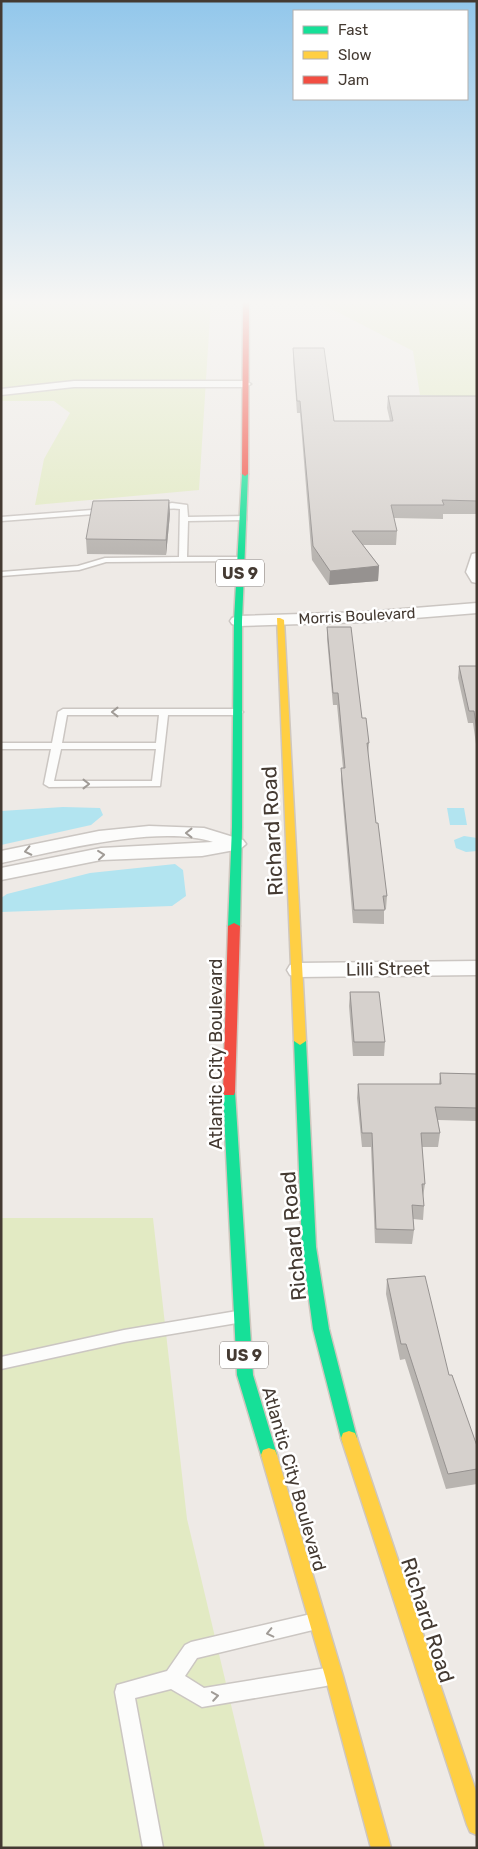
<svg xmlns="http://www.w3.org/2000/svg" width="478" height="1849" viewBox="0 0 478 1849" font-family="Rubik,sans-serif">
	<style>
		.green { fill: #e2eac3 }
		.water { fill: #b2e4f0 }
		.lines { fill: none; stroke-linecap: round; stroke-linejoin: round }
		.lane-casing { stroke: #cbc6c2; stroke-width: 3 }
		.street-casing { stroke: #cbc6c2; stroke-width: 3 }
		.fast-casing { stroke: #cfc7be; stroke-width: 3 }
		.slow-casing { stroke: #cfc7be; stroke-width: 3 }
		.jam-casing { stroke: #cfc7be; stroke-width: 3 }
		.lane { fill: #fcfcfb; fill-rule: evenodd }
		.street { fill: #fcfcfb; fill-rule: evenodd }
		.fast { fill: #16e098; fill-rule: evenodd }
		.slow { fill: #ffcf43; fill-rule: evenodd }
		.jam { fill: #f24e42; fill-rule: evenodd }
		.wall { fill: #b8b4b0 }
		.shaded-wall { fill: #969290 }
		.building { fill: #d6d1cd; stroke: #969290 }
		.oneway { stroke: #a09b96 }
		.labels { text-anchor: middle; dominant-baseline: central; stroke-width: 5; stroke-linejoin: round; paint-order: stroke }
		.far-street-label { font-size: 15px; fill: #443a32; stroke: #fff }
		.shield { fill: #fff; stroke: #7c7570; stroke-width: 1 }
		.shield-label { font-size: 16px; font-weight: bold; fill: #443a32 }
		.street-label { font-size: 18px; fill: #443a32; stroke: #fff }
		.near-street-label { font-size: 21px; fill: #443a32; stroke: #fff }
	</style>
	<rect width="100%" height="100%" fill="#eeeae6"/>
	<path class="green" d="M1,301H211L199,490L35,505L44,459L70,413L54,401H1Z
		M316,301H477V397L420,395L413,351Z
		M1,1218H153L187,1519L265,1848H1Z"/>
	<path class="water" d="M63,807L100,808L103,815L91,825L1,845V811Z
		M447,808H464L467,825H450Z
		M464,836L477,838V851L466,852L456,848L454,840Z
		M175,864L183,870L186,896L172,906L1,912V898L7,894L90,873Z"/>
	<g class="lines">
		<defs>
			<path id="lane" d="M172,503L187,505L188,517L246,516V520H243L188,521L187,557H244V561L106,562L79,570L1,576V572L78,566L105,558L179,557L180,509C172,507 159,511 152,507Z
				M105,509L109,511L108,513L1,521V517Z
				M63,709H238L243,712L238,715H168L160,786L49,787L44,784L51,749H1V743H52L58,712ZM67,715H159L156,743H62ZM61,749H156L152,781H54Z
				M237,1311L242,1313L245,1317L242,1321L237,1323L124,1342L1,1369V1357L124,1330Z
				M311,1614L317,1617L320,1623L317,1629L197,1658L185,1676L204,1688L326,1668L333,1671L335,1677L333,1683L326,1686L202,1707L171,1689L135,1698L163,1848H143L115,1692L117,1685L167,1671L185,1645L191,1642Z"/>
			<path id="street" d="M74,381H245L251,384L245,387H74L1,395V389Z
				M477,553V583L472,582L466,572L472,554Z
				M477,603V613L365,622L238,626L232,624L230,621L232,618L238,616L365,612Z
				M149,826L204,828L243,840L246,844L240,849L202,856L101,860L1,880V868L101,848L213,842C159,824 57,851 1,863V851L99,831Z
				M477,961V975L298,977L290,975L287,970L290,965L298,963Z"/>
			<path id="fast" d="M245,472L248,474L242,621V827L240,926L234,929L228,926L232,827L234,621L242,474Z
				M300,1037L306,1041L316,1247L329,1329L357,1438L355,1443L349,1445L343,1443L341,1438L313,1329L302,1247L294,1041Z
				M229,1088L234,1089L235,1092L253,1375L277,1455L275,1460L269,1462L263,1460L261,1455L237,1375L223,1092L224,1089Z"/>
			<path id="slow" d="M277,618H280L284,620L306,1041L300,1045L294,1041Z
				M349,1431L355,1433L357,1438L477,1794V1835L470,1832L467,1825L341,1438L343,1433Z
				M269,1448L275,1450L277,1455L343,1676L391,1848H371L325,1676L261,1455L263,1450Z"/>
			<path id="jam" d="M243,301H249L248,474L245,476L242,474Z
				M234,923L240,926L235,1092L234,1095H224L223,1092L228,926Z"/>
		</defs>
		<use href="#lane" class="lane-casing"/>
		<use href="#street" class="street-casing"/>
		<use href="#fast" class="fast-casing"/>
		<use href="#slow" class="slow-casing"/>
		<use href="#jam" class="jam-casing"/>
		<use href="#lane" class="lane"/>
		<use href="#street" class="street"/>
		<use href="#fast" class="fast"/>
		<use href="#slow" class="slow"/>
		<use href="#jam" class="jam"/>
	</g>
	<path class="wall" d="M293,348L334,421H390L387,408L388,396H477V514H443V519L394,518L397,531L396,545H363L379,566L378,581L329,585L312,560L300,413H297L293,359Z
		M169,500L170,514L166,555L87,554L86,539Z
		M327,627L362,718L369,743L368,755L376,823L387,896L386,909H384V924L353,923L341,781V768H343L337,705H333L327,639Z
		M459,666H477V751L473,723H468L458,678Z
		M350,992L385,1042L384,1056H353L349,1006Z
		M440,1073L477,1074V1121L438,1120L440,1133L438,1147H422L425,1184L423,1197L424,1206L423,1220L413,1219L414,1230L412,1244L375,1243L371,1147H362L357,1098L358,1084H439Z
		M387,1279L449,1375L477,1446V1484L446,1489L405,1359L400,1360L386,1294Z"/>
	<path class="shaded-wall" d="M169,500L170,514L166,555V540Z
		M379,566L378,581L329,585L330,571Z"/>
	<path class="building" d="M293,348H324L334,421H393L388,396H477V501L442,500L444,505H391L397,531H352L379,566L330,571L313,546L300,401H297Z
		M169,500L166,540L86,539L93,501Z
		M327,627H351L362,718H366L369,743H367L376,823H378L387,896H383L385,910H354L341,768H345L338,693H333Z
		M459,666H477V730L474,711H469Z
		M350,992H379L385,1042H354Z
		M440,1073L477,1074V1108L435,1107L440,1133H421L425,1184H422L424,1206L412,1205L414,1230L376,1229L372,1133H362L358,1084H441Z
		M425,1276L449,1375H452L477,1446V1469L448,1474L406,1344H401L387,1279Z"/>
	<defs><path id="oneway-chevron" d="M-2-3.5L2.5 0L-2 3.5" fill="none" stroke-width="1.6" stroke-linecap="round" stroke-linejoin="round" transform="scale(1.25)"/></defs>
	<g class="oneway">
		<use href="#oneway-chevron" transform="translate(115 712) rotate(-180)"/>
		<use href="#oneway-chevron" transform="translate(86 784)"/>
		<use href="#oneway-chevron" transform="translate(189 833) rotate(-180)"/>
		<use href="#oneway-chevron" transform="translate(28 851) rotate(168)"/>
		<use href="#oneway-chevron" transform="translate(101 855) rotate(-6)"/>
		<use href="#oneway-chevron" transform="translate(270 1633) rotate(167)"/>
		<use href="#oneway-chevron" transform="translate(215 1696) rotate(-9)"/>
	</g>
	<linearGradient id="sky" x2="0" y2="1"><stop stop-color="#92c7eb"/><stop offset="0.54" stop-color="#f7f6f4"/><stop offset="1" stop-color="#f7f6f4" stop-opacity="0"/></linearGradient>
	<rect width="478" height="560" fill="url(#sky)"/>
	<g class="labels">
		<g class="far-street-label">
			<text transform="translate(357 616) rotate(-3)">Morris Boulevard</text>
		</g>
		<g class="shield">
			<rect x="216" y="559.5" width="48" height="27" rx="4"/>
			<rect x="220" y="1341.5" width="48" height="27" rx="4"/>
		</g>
		<g class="shield-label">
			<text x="240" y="573">US 9</text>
			<text x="244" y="1355">US 9</text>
		</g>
		<g class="street-label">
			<text transform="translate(388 969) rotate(-1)">Lilli Street</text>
			<text transform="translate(216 1054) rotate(-90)">Atlantic City Boulevard</text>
			<text transform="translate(294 1479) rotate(74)">Atlantic City Boulevard</text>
		</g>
		<g class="near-street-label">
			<text transform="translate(272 831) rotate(-93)">Richard Road</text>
			<text transform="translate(293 1236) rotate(-95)">Richard Road</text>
			<text transform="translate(428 1620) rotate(72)">Richard Road</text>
		</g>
	</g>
	<rect width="478" height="1849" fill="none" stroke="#443a32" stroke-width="5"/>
	<rect x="293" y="10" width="175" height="90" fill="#ffffff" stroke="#b4b0ad"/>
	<rect x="303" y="26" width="25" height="8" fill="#16e098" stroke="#b4b0ad"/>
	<text x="338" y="35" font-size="15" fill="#443a32">Fast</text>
	<rect x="303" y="51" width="25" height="8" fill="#ffcf43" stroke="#b4b0ad"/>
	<text x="338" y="60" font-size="15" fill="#443a32">Slow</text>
	<rect x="303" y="76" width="25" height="8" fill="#f24e42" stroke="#b4b0ad"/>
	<text x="338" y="85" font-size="15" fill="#443a32">Jam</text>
</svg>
